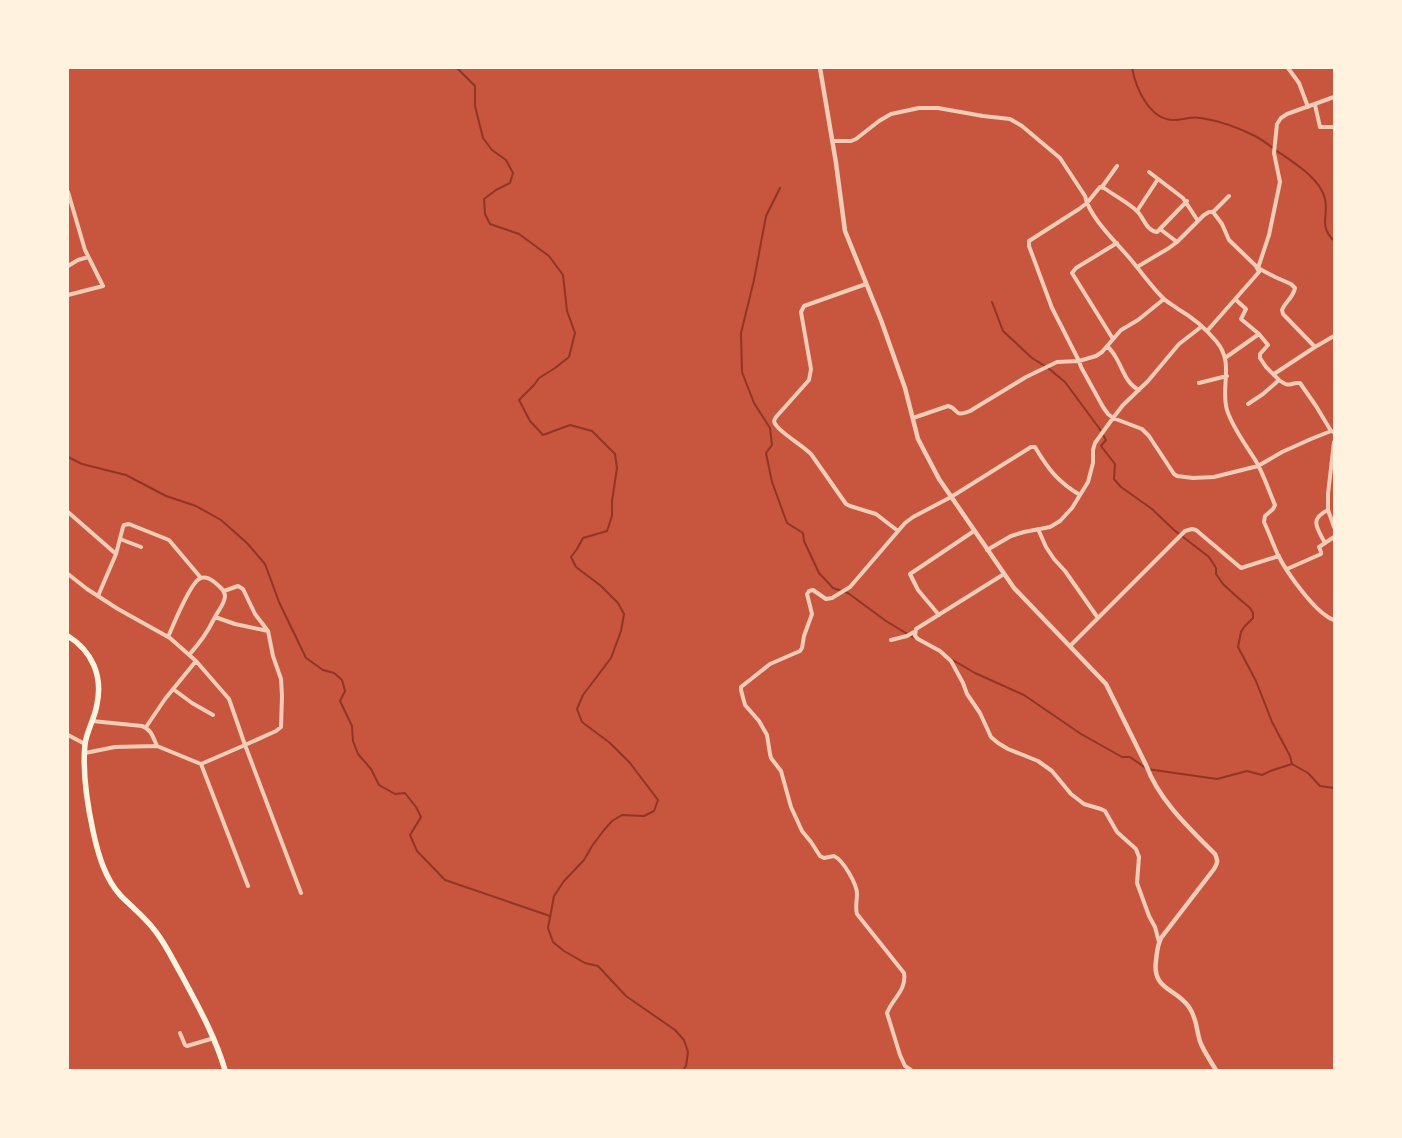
<svg xmlns="http://www.w3.org/2000/svg" width="1402" height="1138" viewBox="0 0 1402 1138" font-family="'Space Grotesk',sans-serif">
	<style>
		.lines { fill: none; stroke-linecap: round; stroke-linejoin: round }
		.stream { stroke: #8f3625; stroke-width: 2 }
		.minor { stroke: #f1ccb7; stroke-width: 4 }
		.tertiary { stroke: #f1ccb7; stroke-width: 4.5 }
		.primary { stroke: #fff3e0; stroke-width: 5.5 }
	</style>
	<rect width="100%" height="100%" fill="#c8553d"/>
	<g class="lines">
		<path class="stream" d="M457,68L475,86V106L483,138L492,150L506,160L513,173L510,183L496,190L484,199L485,214L490,224L519,234L549,256L563,275L567,311L575,333L569,357L555,368L539,378L534,385L519,400L530,421L543,435L570,425L592,431L615,454L617,468L612,501V516L607,531L583,538L577,549L571,557L576,567L601,586L618,603L624,614L621,631L611,658L583,695L577,709L582,722L610,743L630,763L658,800L654,811L644,816L622,815L612,821L604,830L592,846L584,860L564,881L554,896L548,928L553,942L564,951L585,963L598,966L626,996L675,1030L684,1040L688,1052L686,1066L683,1070
			M1132,68C1136,88 1149,120 1174,120C1183,120 1192,116 1201,118C1220,121 1237,127 1255,136C1263,140 1270,146 1277,151C1293,162 1321,179 1325,199C1329,218 1318,224 1334,241
			M780,188L766,216L754,280L741,333L742,372L754,403L770,428L772,445L766,453L772,482L787,523L803,533L804,541L819,573L833,588L848,593L886,621L914,638
			M992,302L1003,331L1032,358L1048,368L1065,382L1099,428L1106,440L1101,446L1115,464L1114,479L1121,487L1152,509L1174,530L1209,557L1216,568V574L1223,584L1236,596L1250,608L1253,613V618L1244,627L1241,632L1238,647L1256,681L1272,722L1290,756L1292,764
			M68,457L82,464L126,475L166,496L196,506L221,520L247,543L265,564L279,602L306,658L323,670L334,673L342,680L345,691L340,701L352,726L353,741L358,754L371,769L379,785L395,794L405,793L416,807L421,817L410,835L417,851L445,880L550,916
			M951,659L975,673L1024,695L1081,734L1122,757H1130L1147,769L1217,779L1247,771L1262,775L1273,770L1292,764L1308,773L1320,786L1334,788"/>
		<path class="minor" d="M1288,68L1299,83L1308,107
			M1315,105L1320,127H1334
			M832,141H851L856,139L879,121L891,114L919,108H938L983,116L1010,119L1022,126L1060,158L1085,196C1090,220 1121,246 1136,266C1145,277 1153,288 1163,298C1167,302 1173,305 1178,309C1192,317 1206,329 1216,341C1235,363 1220,386 1227,410C1233,429 1247,446 1257,463C1264,476 1269,491 1275,505L1273,509L1265,516L1264,522C1269,533 1273,544 1278,555C1287,573 1316,614 1334,620
			M1149,172L1183,198L1198,221
			M1102,187L1117,166
			M68,192L85,250L103,286L68,295
			M1187,201L1157,232C1147,231 1144,219 1138,212C1129,203 1115,196 1104,188L1100,187L1087,203L1079,209L1029,241V246L1052,308L1079,361L1081,367L1103,407L1108,414L1113,418L1142,429L1149,436L1174,474L1177,476L1193,478L1214,477L1258,466L1282,452L1311,439L1331,431L1334,432
			M1137,211L1158,179
			M1213,212L1229,196
			M1160,229L1177,242
			M68,266L78,260L88,257
			M1137,267L1169,248L1177,242L1204,215L1209,212H1213L1222,224L1229,240L1256,266L1259,272L1207,331
			M866,284L804,306L801,312L811,369L809,380L776,417C774,421 773,421 776,425C781,433 802,445 811,454L846,504L850,506L876,514L898,531
			M1235,299L1246,309L1241,319L1259,334L1268,345L1260,354V358L1266,367L1279,380
			M1113,339L1072,273L1076,268L1117,243
			M1107,346C1110,349 1113,352 1115,356C1123,368 1125,383 1139,390
			M1315,347L1283,314L1282,310C1285,302 1293,298 1295,288L1291,284L1275,277L1258,268L1269,235L1280,182L1274,153L1277,124L1281,118L1287,114L1334,97
			M1225,358L1259,334
			M1274,374L1315,347L1334,336
			M1199,383L1227,376
			M1248,404L1263,394L1279,380C1291,389 1289,382 1300,383L1316,406L1331,431
			M913,418L948,406C960,409 953,418 970,411L1026,377L1057,362L1079,361L1096,356L1102,352L1121,330L1138,320L1164,299
			M1328,510L1334,527
			M68,512L116,554L98,596
			M1038,529L1046,547L1054,559L1065,571L1098,618
			M120,539L141,547
			M1325,543L1334,537
			M987,550L1011,536L1024,532L1050,527L1060,521L1072,508L1088,482L1093,463V450L1095,443L1113,418L1123,405L1148,381L1179,344L1201,327
			M116,554L123,527L124,525L129,524L169,540L201,578
			M1287,569L1321,554V552L1319,547L1325,543C1317,528 1309,519 1328,510V494L1334,442
			M68,574L87,589L118,609L170,638L196,661L229,699L245,745L276,731L281,727L282,696L281,679L273,656L268,631L235,624L215,617
			M1004,574L916,629L915,636L918,639L940,651L951,661L963,683L967,694L980,713L991,737L998,743L1008,749L1038,761L1052,771L1071,794L1084,804L1101,809L1105,811L1117,832L1136,849L1139,857L1137,883L1149,916L1155,927L1159,942
			M224,591L238,586L243,589L255,614L268,631
			M939,615L918,590L910,574L974,531
			M168,637C173,626 189,585 199,579C204,576 209,578 213,581C218,585 225,590 225,596C225,603 218,611 215,617C207,633 201,641 189,655
			M891,640L907,636L914,632
			M1070,646L1185,531L1192,529L1196,530L1241,568L1279,556
			M173,689L192,703L213,715
			M92,721L142,726C151,729 153,737 157,746
			M146,727L165,699L196,661
			M68,735L85,744
			M85,753L115,747L157,746L201,764L245,745L301,893
			M201,764L248,886
			M180,1033L185,1045L187,1046L214,1038
			M911,1070L905,1066L900,1055L887,1013C892,999 907,990 904,973L857,914C855,907 857,901 857,894C857,884 843,860 834,856L824,858L820,856L811,842L802,831L791,807L781,771L771,758L770,754L767,735L759,721L745,705L741,690V687L770,664L800,651L802,648L804,636L812,614L807,594L809,591L813,590L826,599L832,598L850,587L905,523L913,517L951,497L1031,447H1035C1048,469 1058,482 1080,495"/>
		<path class="tertiary" d="M820,68L836,163L845,231L881,320L905,388L918,439L939,479L1014,588L1106,684L1146,765C1159,800 1188,827 1215,854C1218,860 1218,863 1214,869L1161,938C1157,946 1157,953 1156,961C1152,990 1176,988 1189,1007C1198,1020 1196,1032 1201,1044C1205,1053 1211,1062 1216,1070"/>
		<path class="primary" d="M68,636C92,651 103,676 97,704C95,718 87,730 85,744C82,773 87,803 93,831C98,854 105,879 121,896C133,908 146,918 156,932C166,945 173,960 181,974C198,1006 215,1036 225,1070"/>
	</g>
	<rect width="1402" height="1138" fill="none" stroke="#fff3e0" stroke-width="138"/>
</svg>
